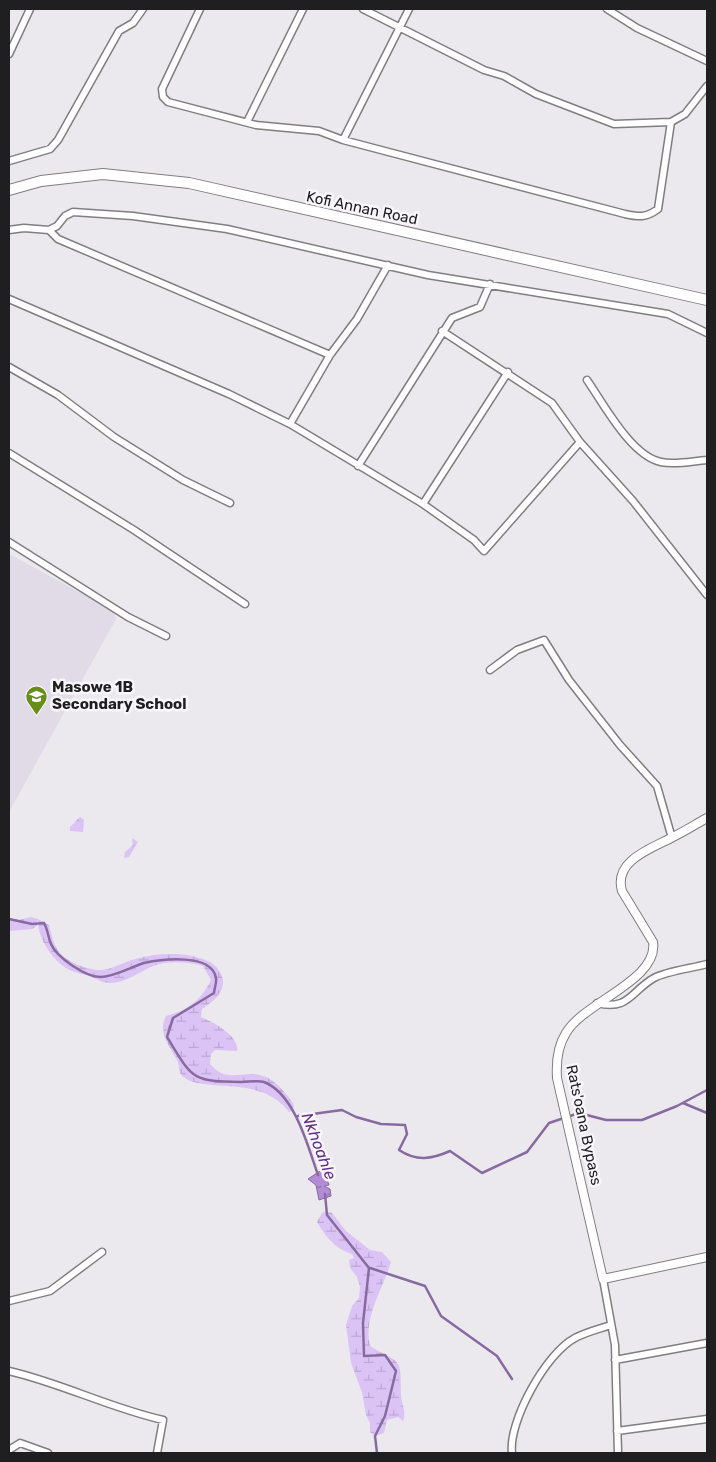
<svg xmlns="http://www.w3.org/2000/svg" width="716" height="1462" viewBox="0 0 716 1462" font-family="Rubik,sans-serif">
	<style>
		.built { fill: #e1dbe7 }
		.forest { fill: url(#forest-firs) }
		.wetland { fill: url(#wetland-marsh) }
		.water { fill: url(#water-ripples); stroke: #876aa0 }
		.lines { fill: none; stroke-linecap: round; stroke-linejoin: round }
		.stream { stroke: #876aa0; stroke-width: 2.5 }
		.minor-casing { stroke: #807e82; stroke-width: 9 }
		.tertiary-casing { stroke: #807e82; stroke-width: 10 }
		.primary-casing { stroke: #807e82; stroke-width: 12 }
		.minor { stroke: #fff; stroke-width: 6 }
		.tertiary { stroke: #fff; stroke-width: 8 }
		.primary { stroke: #fff; stroke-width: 10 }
		.labels { text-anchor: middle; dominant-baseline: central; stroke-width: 5; stroke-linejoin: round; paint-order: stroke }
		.street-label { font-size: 15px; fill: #1f1e20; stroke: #f8f6fb }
		.poi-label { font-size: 15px; font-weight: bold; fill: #1f1e20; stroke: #f8f6fb; text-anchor: start }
		.water-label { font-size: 16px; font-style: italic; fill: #633089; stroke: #f8f6fb }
	</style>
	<defs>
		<pattern id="forest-firs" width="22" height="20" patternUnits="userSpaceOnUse" patternTransform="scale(1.25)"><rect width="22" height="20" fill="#dcc3f6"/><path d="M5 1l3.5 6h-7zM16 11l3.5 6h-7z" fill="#bca7d3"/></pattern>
		<pattern id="wetland-marsh" width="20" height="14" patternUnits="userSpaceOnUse" patternTransform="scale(1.25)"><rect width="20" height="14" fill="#dcc3f6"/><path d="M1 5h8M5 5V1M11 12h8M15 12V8" fill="none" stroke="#bca7d3"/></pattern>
		<pattern id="water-ripples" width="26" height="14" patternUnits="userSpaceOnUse" patternTransform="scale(1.25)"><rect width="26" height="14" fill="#b38bd7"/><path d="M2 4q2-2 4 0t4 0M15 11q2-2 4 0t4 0" fill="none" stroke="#9171ae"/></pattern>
	</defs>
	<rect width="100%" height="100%" fill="#ebe9ed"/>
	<path class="built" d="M9,554L114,611L116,619L9,812Z"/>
	<path class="forest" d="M80,817L84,820L83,832L70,831V827Z
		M132,838L138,842L129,857L124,858L125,852L133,845Z
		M31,917L38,919L37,926L32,929L9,931V918L19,920Z"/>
	<path class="wetland" d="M38,919L49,925C51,932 52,940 56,947C62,960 84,969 98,970C110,971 123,962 135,959C158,953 187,951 210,962C217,966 224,975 223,984C221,996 212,1002 202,1009L201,1017C213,1022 240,1036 237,1051L215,1050L211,1054L210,1064C229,1085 240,1069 263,1076C275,1079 288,1095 294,1105L293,1110L289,1112C259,1071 196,1097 180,1073C179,1070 179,1065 178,1062C176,1057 172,1053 170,1048C164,1038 160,1027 166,1016C189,1010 201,1000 211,980L203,966C188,962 166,960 151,967C138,973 126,982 112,983C103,984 95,978 87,975C82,974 76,973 72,971C54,963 37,939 38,919Z
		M326,1211L332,1213L346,1231L370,1250L382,1252L391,1262C383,1289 363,1317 370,1346C401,1365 401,1355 401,1394C401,1404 407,1411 403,1421L398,1417L387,1420L384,1433L375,1436L370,1432V1423L366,1415L362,1392L351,1363L346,1325L352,1306L359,1298L360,1287L357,1277L350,1268L349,1260L354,1258L352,1254C335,1249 326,1237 317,1222L322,1213Z"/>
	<path class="water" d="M323,1169L329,1185L324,1186L330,1189L331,1196L319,1200L316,1185L308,1179Z"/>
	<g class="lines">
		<path class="stream" d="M9,919L32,924L44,923C48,930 48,937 51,944C57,958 86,977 100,977C114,977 131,967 144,963C162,959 212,953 216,978C217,983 214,989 214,993L173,1018L167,1037C193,1079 190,1081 241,1082C248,1082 258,1080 264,1082C295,1094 308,1147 318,1175
			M683,1103L707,1113
			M298,1116L342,1110L356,1117L381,1124L405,1125L407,1134L399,1150C417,1162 432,1159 450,1151L482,1173L527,1152L549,1123L579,1113L606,1120H642L677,1106L707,1090
			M325,1194L327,1215L369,1268L363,1323L364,1356L385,1355L396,1371L385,1416L375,1436L377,1453
			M370,1268L425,1286L441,1316L497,1356L512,1379"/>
		<defs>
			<path id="minor" d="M200,9L162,89L163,97L168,102L256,125L319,131L343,140L625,214C639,217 646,218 658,209L671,122
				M363,9L484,70L504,76L536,94L614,124L671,122L685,114L707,86
				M607,9L637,28L707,61
				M9,54L30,9
				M247,122L303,9
				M343,140L409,9
				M9,161L50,149L58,140L119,31L133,23L143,9
				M9,230L24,228L49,230L57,226L65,216L73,212L133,216L227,229L428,275L668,314L707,333
				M49,230L58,239L330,355
				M9,299L229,394L290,424L423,504L474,540L484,551L580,442L552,403L442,331
				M9,367L58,395L114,437L183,480L230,503
				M587,380C603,403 631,456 661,462C676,465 692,461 707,460
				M290,424L330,355L357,319L388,265
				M580,442L633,501L707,595
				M9,453L134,530L245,604
				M358,466L452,318L480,307L490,284
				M423,504L508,372
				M9,542L128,617L166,636
				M490,670L517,650L544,640L569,680L620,745L657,786L672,838
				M597,1003C629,1011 631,991 654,978C667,971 693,968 707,964
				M603,1279L615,1345L618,1453
				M9,1301L50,1291L102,1252
				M615,1360L707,1343
				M9,1371C61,1383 110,1408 163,1420L157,1453
				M617,1431L707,1419
				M9,1450L20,1443L48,1453
				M512,1453C508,1422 546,1353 575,1338C586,1332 599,1329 611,1325"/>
			<path id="tertiary" d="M707,818C696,824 685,831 673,837C653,848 613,860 622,891L653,942C659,980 584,1002 566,1033C557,1047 556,1062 557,1078L603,1279L707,1257"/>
			<path id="primary" d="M9,190L41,181L103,174L189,183L707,300"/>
		</defs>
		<use href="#minor" class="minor-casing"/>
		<use href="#tertiary" class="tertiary-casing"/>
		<use href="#primary" class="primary-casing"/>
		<use href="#minor" class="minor"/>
		<use href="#tertiary" class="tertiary"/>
		<use href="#primary" class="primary"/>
	</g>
	<defs>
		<symbol id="school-pin" viewBox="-11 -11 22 30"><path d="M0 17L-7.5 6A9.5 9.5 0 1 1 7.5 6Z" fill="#678e1b" stroke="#f8f6fb"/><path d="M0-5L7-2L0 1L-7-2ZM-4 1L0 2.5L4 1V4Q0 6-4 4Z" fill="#fff"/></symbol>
	</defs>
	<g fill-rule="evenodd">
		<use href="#school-pin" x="24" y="684" width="25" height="34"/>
	</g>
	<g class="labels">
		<g class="street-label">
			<text transform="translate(362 208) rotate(12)">Kofi Annan Road</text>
			<text transform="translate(584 1125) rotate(78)">Rats'oana Bypass</text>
		</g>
		<g class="poi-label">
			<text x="52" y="687">Masowe 1B<tspan x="52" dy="17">Secondary School</tspan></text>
		</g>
		<g class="water-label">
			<text transform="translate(319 1146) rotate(69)">Nkhoahle</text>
		</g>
	</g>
	<rect width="716" height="1462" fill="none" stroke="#1f1e20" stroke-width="20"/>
</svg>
